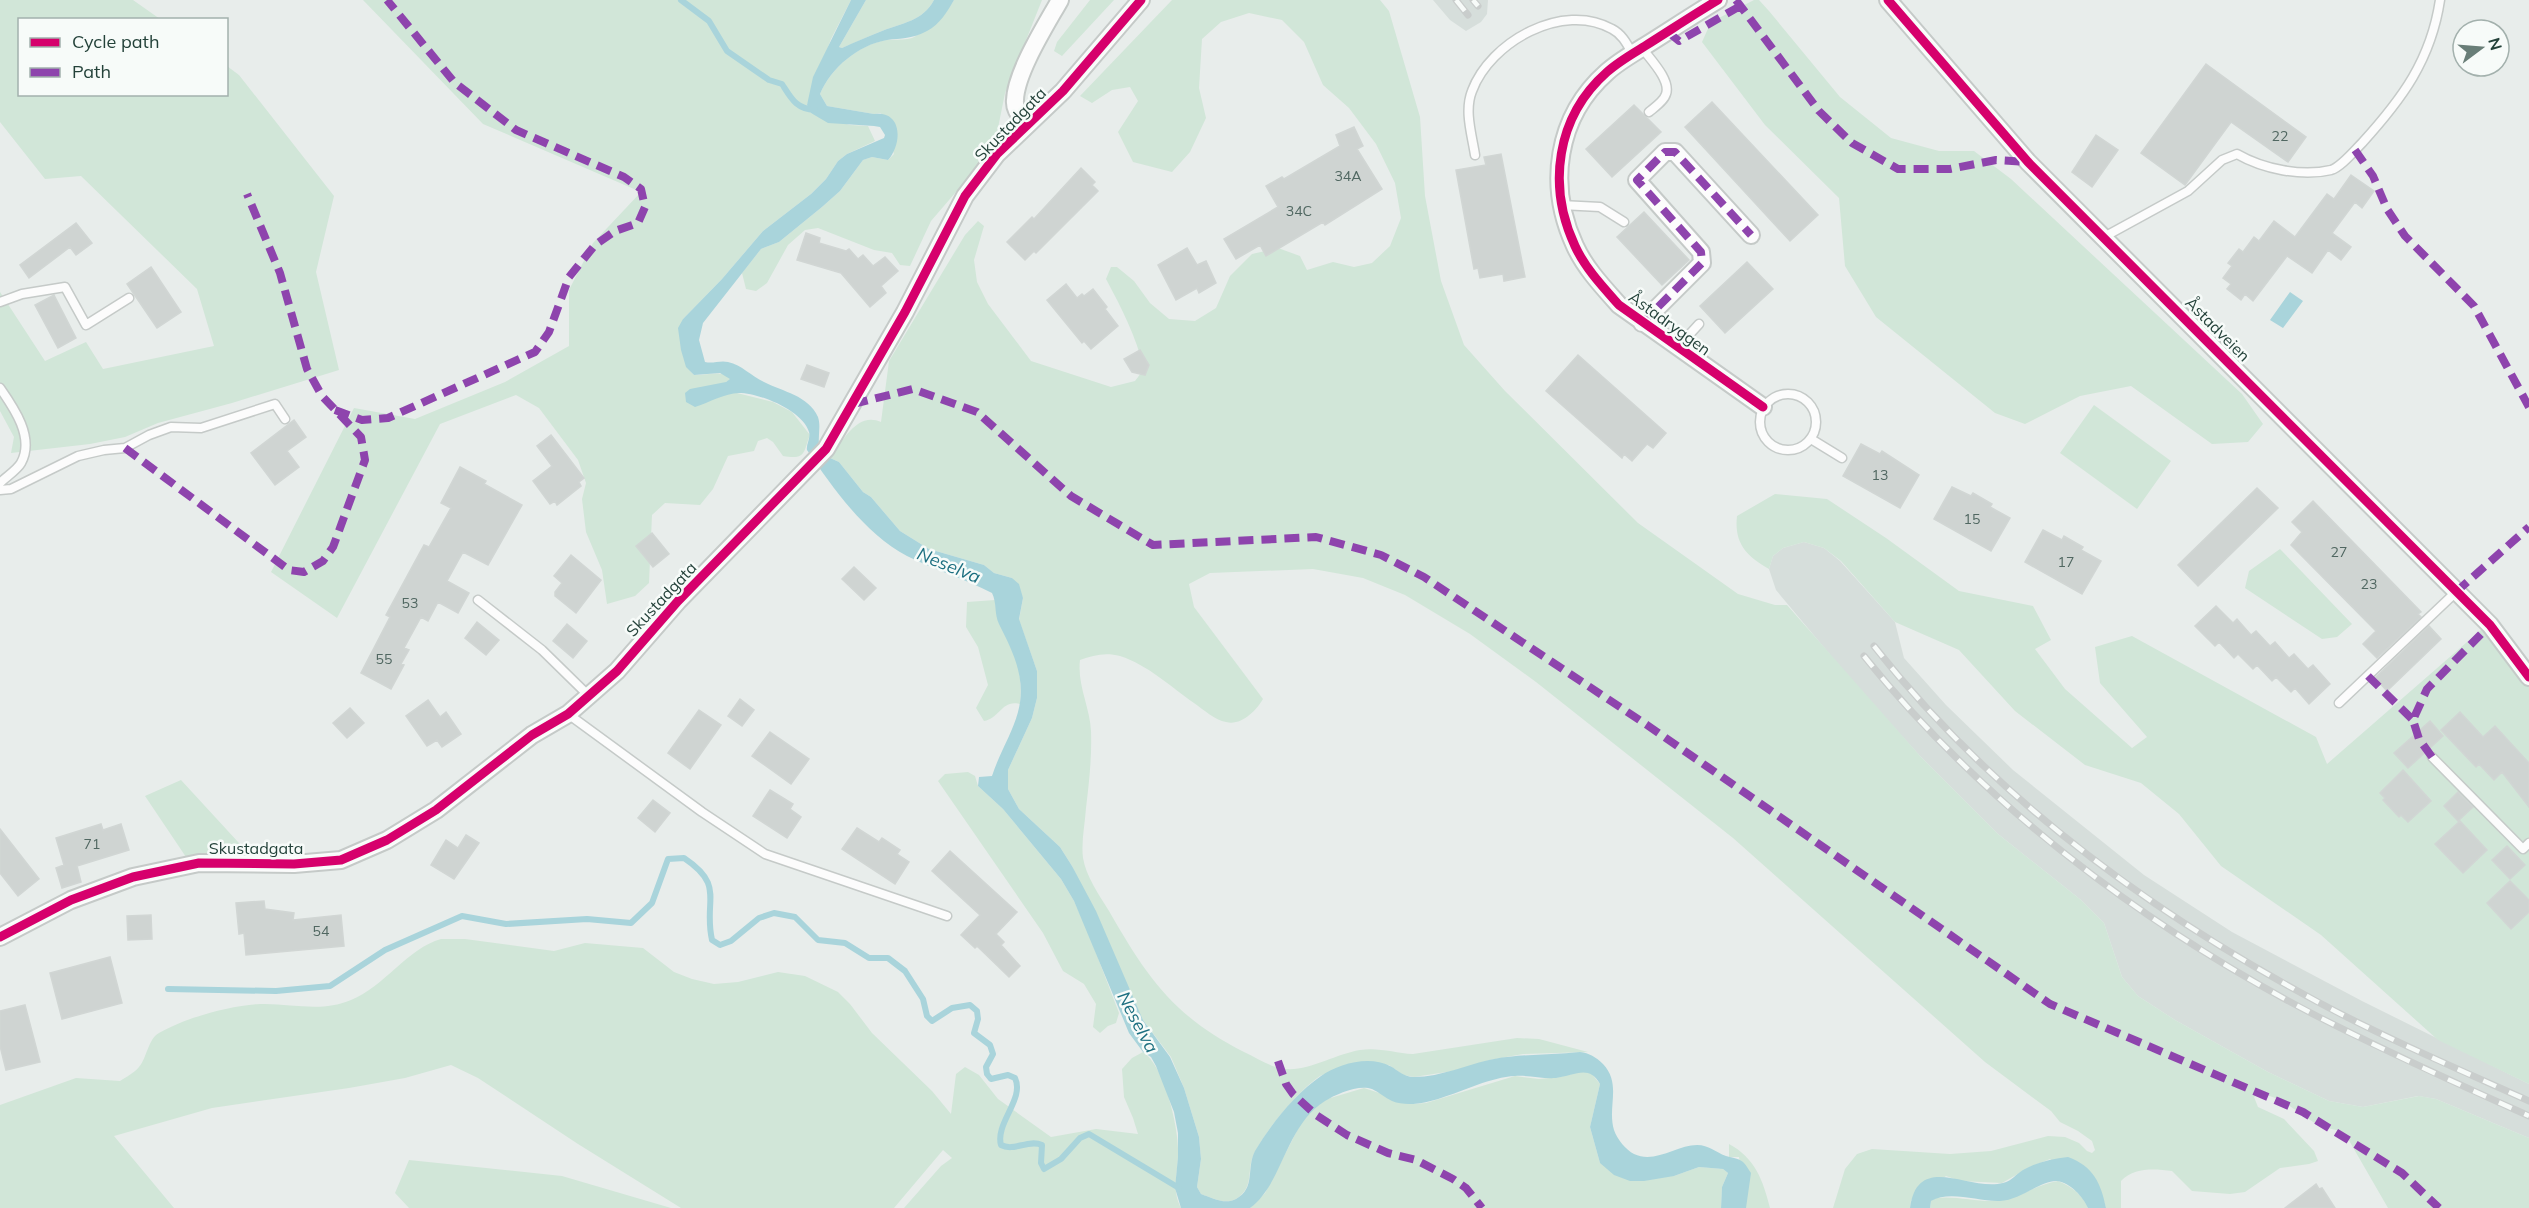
<svg xmlns="http://www.w3.org/2000/svg" width="2529" height="1208" viewBox="0 0 2529 1208" font-family="Mulish,sans-serif">
	<style>
		.built { fill: #d6dedb }
		.green { fill: #d1e6d8 }
		.water { fill: #a9d4db }
		.lines { fill: none; stroke-linecap: round; stroke-linejoin: round }
		.stream { stroke: #a9d4db; stroke-width: 6 }
		.building { fill: #cfd4d2; stroke: #d1d6d4; stroke-width: 1.5 }
		.service-casing { stroke: #c5cac8; stroke-width: 11 }
		.minor-casing { stroke: #c5cac8; stroke-width: 20 }
		.service { stroke: #fcfcfc; stroke-width: 8 }
		.minor { stroke: #fcfcfc; stroke-width: 16 }
		.rail-casing { stroke: #c9cdcc; stroke-width: 7 }
		.rail { stroke: #f7fbf9; stroke-width: 4.5; stroke-dasharray: 14; stroke-linecap: butt }
		.quiet { stroke: #8e44ad; stroke-width: 8; stroke-dasharray: 15 8; stroke-linecap: butt }
		.cycleway-casing { stroke: #f7fbf9; stroke-width: 13 }
		.cycleway { stroke: #d6006c; stroke-width: 9 }
		.labels { text-anchor: middle; dominant-baseline: central; stroke-width: 5; stroke-linejoin: round; paint-order: stroke }
		.number-label { font-size: 14px; fill: #506761 }
		.street-label { font-size: 16px; fill: #24423a; stroke: #f7fbf9 }
		.water-label { font-size: 18px; font-style: italic; fill: #1c6f80; stroke: #f7fbf9 }
	</style>
	<rect width="100%" height="100%" fill="#e8edeb"/>
	<path class="built" d="M1433,0H1488L1487,14L1481,22L1466,31L1450,20Z
		M1804,542L1824,548L1840,561L1895,622L1904,658L1946,705L2013,770L2144,875L2232,932L2362,1001L2529,1084V1138L2436,1099L2418,1096L2363,1107L2329,1101L2268,1072L2175,1020L2138,996L2122,977L2104,923L2081,900L1998,834L1921,757L1853,682L1776,590L1769,569L1773,556L1783,548Z"/>
	<path class="green" d="M0,0H133L160,19L20,20V94H226L227,66L239,75L334,196L316,272L339,370L232,403L158,423L125,437L90,444L11,453L14,437L0,411V292L45,361L86,342L103,369L214,346L197,289L81,176L45,179L0,122Z
		M363,0H851L831,39L807,105L811,113L850,125L868,126L875,141L847,154L838,161L826,179L811,194L763,231L722,279L683,319C682,340 678,359 694,375C707,376 721,369 731,379L726,382L737,393L773,402L792,412L810,435C803,452 807,460 783,456L773,442L767,438L758,441L754,451L728,456L713,489L700,505L665,503L652,515L649,583L635,596L607,604L602,570L586,532L582,499L586,483L578,460L539,408L516,395L440,424L337,618L271,572L354,408L415,419L505,382L569,346V290L593,243L641,192L483,124Z
		M866,0H934C923,21 902,23 882,31C869,36 856,42 842,48L839,47Z
		M954,0H1042L1005,93L996,138L980,164L931,221L910,266L900,265L892,253L874,250L818,228L805,230L788,245L767,283L756,291L746,289L742,273L761,249L779,242L822,207L840,191L863,160L872,157L888,160L894,154L881,113L874,114L827,106L820,94C831,68 858,45 886,40C895,39 906,41 914,37C932,28 944,16 954,0Z
		M1090,0H1114L1062,56L1054,51L1057,42Z
		M1172,0H1380L1389,11L1420,117L1425,196L1441,281L1464,345L1505,391L1638,523L1738,594L1775,605H1787L1921,757L1998,834L2081,900L2104,923L2122,977L2138,996L2175,1020L2268,1072L2329,1101L2363,1107L2419,1096L2436,1099L2529,1138V1208H2388L2347,1137L2340,1131L2319,1126L2281,1100L2261,1093L2254,1097L2258,1107L2284,1119L2314,1151L2318,1161L2309,1164L2280,1168L2245,1192L2230,1194L2192,1191L2172,1171C2154,1169 2135,1167 2121,1181V1208H2106L2104,1201L2050,1159L2030,1167L2002,1183L1960,1181L1946,1176L1911,1200L1910,1208H1833L1845,1169L1857,1154L1872,1149L1950,1154L1991,1151L2048,1136L2065,1137L2079,1143L2087,1151L2092,1153L2095,1150L2092,1141L2078,1131L2060,1122L2051,1111L1985,1062L1733,838L1536,682L1470,634L1405,595L1363,578L1313,569L1210,573L1189,584L1194,607L1263,699C1256,711 1241,726 1226,722C1215,720 1204,710 1194,703C1171,687 1148,665 1120,656C1106,652 1093,655 1080,660C1077,685 1090,707 1091,731C1092,757 1089,783 1086,808C1085,824 1081,842 1083,858C1086,876 1099,895 1109,911C1147,977 1173,1016 1244,1052C1257,1058 1271,1068 1286,1069C1309,1071 1336,1054 1360,1050C1378,1047 1395,1053 1413,1054L1517,1038L1539,1039L1588,1052L1523,1054L1490,1060L1453,1071L1414,1077L1403,1075L1389,1065C1374,1067 1330,1070 1320,1076C1299,1090 1265,1131 1254,1154C1246,1170 1255,1187 1236,1199C1225,1205 1212,1198 1201,1194L1197,1187L1201,1159L1199,1137L1184,1088L1171,1057L1143,1020L1072,866L1060,847L1019,809L1008,789V770L1032,718L1037,698V671L1019,620L1023,598L1012,578L994,573L984,565L929,549L900,531L871,497L863,492L839,462L830,458C842,442 857,411 881,422L889,361L965,235L978,221L984,226L974,260L977,282L988,304L1031,361L1111,387L1135,381L1144,369C1136,336 1122,309 1106,279L1111,267H1117L1134,281L1150,303L1169,319L1195,321L1216,308L1230,276L1252,254L1278,248L1300,256L1307,270L1333,262L1354,267L1372,263L1390,246L1401,218L1395,183L1376,144L1349,108L1323,85L1304,42L1282,20L1249,13L1221,22L1202,39L1199,88L1206,118L1190,152L1172,172L1133,162L1118,132L1138,101L1130,87L1112,90L1092,103L1080,96Z
		M1754,0H1759L1769,11L1840,97L1891,138L1939,151H1974L2011,179L2242,394L2263,424L2248,442L2212,444L2131,386L2080,396L2025,424L1995,413L1876,317L1845,266L1839,198L1765,125L1702,42L1711,22Z
		M2094,405L2171,461L2137,509L2060,453Z
		M1775,494L1827,499L1886,538L1959,591L2033,606L2051,640L2035,649L2065,689L2132,748L2147,737L2100,683L2095,647L2132,636L2316,737L2327,764L2490,622L2529,677V1084L2438,1040L2321,935L2221,866L2179,814L2141,783L2085,765L2015,711L1959,650L1895,622L1841,561L1824,548L1804,542L1783,548L1773,556L1769,569C1746,556 1734,543 1737,516Z
		M2280,549L2352,624L2337,637L2322,639L2245,588L2249,571Z
		M995,600C997,623 1004,628 1013,648C1020,666 1022,686 1020,704C1002,699 1000,718 984,721L976,708L988,685L978,647L966,627L967,602Z
		M968,772L975,776L978,786L1003,809L1061,879L1074,901L1088,932L1119,1013L1116,1023L1108,1026L1100,1033L1093,1027L1096,1004L1084,984L1063,971L1043,933L938,781L945,774Z
		M181,780L250,855L188,860L145,796Z
		M441,939H465L554,951L585,943L643,948L674,972L692,979L714,984L738,982L778,972L805,976L838,992L850,1004L872,1033L932,1091L951,1114L956,1074L965,1067L979,1075L998,1099L1051,1137L1096,1129L1138,1134L1133,1118L1124,1097L1122,1069L1132,1058L1143,1052C1165,1066 1180,1132 1178,1157C1177,1176 1172,1191 1181,1208H904L941,1166L952,1158L943,1150L894,1208H681L578,1144L478,1078L451,1065L405,1078L349,1088L212,1108L114,1136L174,1208H0V1105L76,1078L120,1081C126,1077 134,1073 139,1067C147,1058 148,1039 159,1033C185,1018 231,1005 260,1004C292,1003 320,1013 351,1000C384,987 408,948 441,939Z
		M1582,1071L1591,1073L1600,1084L1590,1127L1600,1163L1674,1176L1699,1167L1723,1169L1728,1173L1722,1187L1721,1208H1250L1265,1193L1302,1121L1313,1109L1327,1099L1364,1088L1413,1104L1426,1103L1515,1076L1539,1079L1560,1077Z
		M1729,1144C1755,1158 1763,1180 1770,1208H1746L1739,1157H1729Z
		M409,1160L562,1176L671,1208H409L395,1193Z
		M2058,1181C2072,1187 2082,1194 2088,1208H1930L1931,1201L1936,1198C1958,1195 1982,1204 2004,1200C2023,1196 2038,1184 2058,1181Z"/>
	<path class="water" d="M851,0H866L839,47L842,48C855,42 869,36 882,31C902,23 923,21 934,0H954C947,12 940,24 927,31C913,39 901,38 887,40C858,45 831,68 820,94L827,106L874,114C902,110 903,143 888,160L872,157L863,160L840,191L822,207L779,242L761,249L703,323L699,340L705,362C713,364 720,360 728,362C742,365 751,376 764,382C783,392 808,395 818,417C821,426 818,435 819,444L830,458L839,462L863,492L871,497L900,531L929,549L984,565L994,573L1012,578L1019,584L1023,598L1019,619L1037,671V698L1032,718L1008,770V789L1019,809L1060,847L1072,866L1096,911L1143,1020L1170,1057L1184,1088L1199,1137L1201,1159L1197,1187L1201,1194C1212,1198 1225,1205 1236,1199C1256,1188 1246,1168 1255,1151C1271,1124 1295,1094 1321,1076C1338,1064 1369,1055 1390,1066C1398,1070 1403,1077 1414,1077C1442,1077 1467,1064 1494,1059C1522,1054 1551,1055 1580,1052C1589,1053 1596,1057 1603,1064C1622,1084 1607,1107 1614,1130C1617,1139 1626,1150 1634,1154C1655,1164 1677,1145 1697,1145C1709,1145 1715,1152 1726,1156C1741,1160 1742,1158 1751,1173L1746,1208H1721L1722,1187L1728,1173L1723,1169L1699,1167L1674,1176L1644,1181H1630L1614,1175L1600,1163L1590,1127L1600,1084C1589,1064 1574,1076 1556,1078C1542,1079 1529,1075 1515,1076C1491,1077 1464,1091 1441,1098C1426,1103 1407,1107 1392,1101C1385,1098 1379,1092 1372,1089C1359,1084 1336,1094 1325,1101C1285,1126 1283,1184 1250,1208H1181L1175,1188L1178,1157V1133L1174,1112L1156,1066L1151,1057L1143,1052L1129,1033L1074,901L1061,879L1003,809L978,786L979,777L992,776C999,754 1012,734 1018,712C1027,679 1013,652 999,624C994,614 997,603 992,593C965,579 935,570 907,556C865,534 833,488 807,450C806,444 811,438 809,432C803,411 760,393 739,393C725,393 708,403 695,407L686,402L685,393L690,389L726,382L730,379L720,373L694,375L686,367L681,350L678,328L683,319L722,279L763,231L811,194L826,179L838,161L847,154L884,138L885,135L880,127L874,126L828,123L811,113L807,105L813,77Z
		M2290,292L2303,301L2283,328L2270,320Z
		M2068,1157C2093,1166 2101,1183 2106,1208H2088C2083,1197 2071,1183 2057,1181C2042,1180 2020,1200 2000,1201C1979,1202 1950,1190 1931,1201L1930,1208H1910C1918,1151 1969,1192 2003,1183C2012,1181 2016,1174 2023,1170C2037,1162 2052,1159 2068,1157Z"/>
	<g class="lines">
		<path class="stream" d="M681,0L709,21L727,51L769,80L782,84C791,98 796,109 815,110
			M168,989L276,991L330,986L385,950L462,916L506,924L587,919L631,923L652,903L668,859L684,858C726,886 703,900 712,940L720,945L731,941L759,918L774,913L795,917L818,940L845,943L869,958H888L905,971L923,999L927,1016L932,1021L952,1008L970,1005L977,1011L978,1019L974,1033L990,1045L993,1054L986,1067L987,1074L991,1079L1008,1075L1015,1078C1025,1099 995,1123 1001,1145C1014,1152 1028,1139 1042,1145L1041,1163L1044,1169L1061,1159L1080,1138L1089,1134L1179,1188"/>
	</g>
	<path class="building" d="M2206,64L2306,137L2288,162L2231,122L2185,185L2141,153Z
		M1712,102L1818,215L1790,241L1685,127Z
		M1634,105L1661,132L1612,177L1586,149Z
		M1354,127L1363,146L1357,149L1382,189L1325,225L1323,222L1266,256L1260,245L1236,259L1224,239L1278,207L1266,186L1282,177L1284,179L1340,146L1336,135Z
		M2096,135L2118,150L2092,187L2072,172Z
		M1501,154L1525,277L1504,281L1503,274L1480,278L1478,268L1474,269L1456,170L1486,165L1484,157Z
		M1081,168L1095,182L1092,185L1098,191L1036,253L1034,251L1025,260L1007,242L1032,217L1034,219Z
		M2351,175L2374,191L2362,208L2355,202L2332,233L2351,247L2341,260L2328,250L2312,273L2287,256L2253,301L2245,294L2241,300L2227,289L2231,284L2223,278L2232,266L2228,263L2239,249L2243,252L2254,237L2259,241L2274,221L2295,237L2327,194L2334,199Z
		M1644,212L1689,260L1662,285L1617,237Z
		M76,223L92,243L76,255L70,247L29,278L20,265Z
		M806,233L820,238L819,243L846,251L849,249L858,259L863,255L873,266L885,257L898,271L881,286L886,293L870,307L841,273L797,260Z
		M1187,248L1197,265L1206,261L1216,283L1199,293L1197,288L1176,300L1158,265Z
		M1747,262L1773,289L1725,333L1700,306Z
		M151,267L181,312L157,328L127,284Z
		M1066,284L1077,298L1082,294L1084,296L1093,289L1107,307L1105,309L1118,326L1091,349L1084,341L1082,343L1047,300Z
		M54,295L76,338L58,348L35,305Z
		M1140,350L1149,365L1145,375L1132,372L1124,359Z
		M1578,355L1666,433L1653,448L1647,444L1632,461L1624,454L1622,458L1546,391Z
		M807,365L829,373L824,387L801,379Z
		M294,420L306,437L287,451L299,467L275,485L251,453Z
		M551,435L584,478L579,482L581,486L557,505L555,501L550,504L533,481L552,466L537,446Z
		M1861,444L1880,454L1882,451L1919,475L1900,508L1843,476Z
		M460,467L486,481L484,484L522,505L488,565L463,552L447,581L469,593L458,613L438,602L428,621L421,617L404,648L409,650L401,664L404,665L391,689L361,673L390,617L386,615L424,545L429,547L451,508L441,503Z
		M1952,487L1971,496L1973,493L1992,504L1990,507L2010,518L1991,551L1934,519Z
		M2257,488L2278,508L2198,586L2178,565Z
		M2313,501L2421,612L2418,614L2421,617L2377,658L2363,644L2376,631L2291,545L2302,532L2292,522Z
		M2043,530L2062,540L2064,536L2083,547L2081,550L2101,561L2082,594L2025,562Z
		M652,533L669,554L653,567L636,546Z
		M571,555L601,580L576,613L555,596V592L562,583L554,576Z
		M854,567L876,588L864,600L842,579Z
		M2216,606L2233,623L2237,619L2251,635L2256,631L2270,646L2275,642L2289,658L2294,654L2308,669L2313,665L2330,684L2309,704L2295,688L2291,692L2276,677L2272,681L2257,665L2253,669L2238,654L2234,658L2219,642L2215,646L2195,626Z
		M477,622L499,640L486,655L465,638Z
		M567,624L587,641L573,658L553,641Z
		M2429,626L2441,639L2387,691L2375,678Z
		M740,699L754,710L742,726L728,716Z
		M428,700L440,717L446,712L461,734L442,747L437,740L427,746L406,716Z
		M350,708L364,723L347,738L333,723Z
		M699,710L721,725L690,769L668,753Z
		M2460,712L2483,737L2495,726L2529,763V807L2502,772L2494,780L2479,764L2476,767L2441,730Z
		M2430,721L2443,736L2408,768L2394,753Z
		M770,732L809,759L791,784L752,756Z
		M2403,770L2431,801L2408,822L2401,815L2399,817L2383,800L2385,798L2380,793Z
		M770,790L793,804L790,809L801,817L787,838L753,816Z
		M2458,792L2473,807L2458,821L2444,806Z
		M653,800L670,813L655,832L638,818Z
		M2460,821L2487,850L2463,873L2435,844Z
		M101,824L103,830L121,824L129,850L77,866L81,882L62,888L56,868L64,865L56,838Z
		M857,828L879,842L882,838L900,850L897,854L909,862L895,884L842,849Z
		M0,829L39,879L18,896L0,873Z
		M466,835L479,843L454,879L431,865L446,840L458,848Z
		M2507,846L2525,865L2510,879L2492,860Z
		M950,851L1017,912L996,934L1004,942L1001,945L1020,966L1009,977L977,946L975,948L961,935L980,915L932,871Z
		M2510,881L2529,900V912L2511,929L2487,903Z
		M264,901L265,909L294,913L293,920L341,915L344,946L246,955L244,933L239,934L236,903Z
		M151,915L152,939L128,940L127,916Z
		M110,957L122,1003L62,1019L50,973Z
		M25,1005L40,1062L6,1070L0,1046V1011Z
		M2316,1184L2319,1189L2322,1188L2335,1208H2285Z"/>
	<g class="lines">
		<defs>
			<path id="service" d="M1642,48C1650,59 1671,80 1666,94C1664,101 1655,107 1649,112
				M1475,155C1472,135 1464,111 1472,91C1490,42 1563,1 1612,29C1622,34 1627,44 1632,53
				M1561,205L1600,207L1624,222
				M2104,237L2188,191L2222,160L2237,154C2263,169 2302,177 2331,170C2341,167 2354,151 2362,143C2402,99 2431,60 2440,0
				M0,302L22,294L65,287L86,325L129,298
				M1678,347L1699,324
				M0,388C14,408 35,438 21,463C17,470 6,477 0,483
				M1760 422a28 28 0 1 1 56 0a28 28 0 1 1-56 0Z
				M1811,439L1842,458
				M0,490L11,489L78,456L104,450L125,448L149,435L171,427L201,428L275,404L285,419
				M478,600L542,650L589,696
				M2339,703L2456,592
				M568,714L702,812L765,854L947,916
				M2432,757L2523,849L2529,843"/>
			<path id="minor" d="M1718,0C1693,15 1669,31 1645,46C1632,54 1618,62 1607,72C1556,117 1547,186 1575,246C1585,268 1603,287 1619,305L1763,407
				M1888,0L2028,162L2490,625L2529,677
				M1028,124C1021,118 1014,109 1015,100C1016,72 1046,25 1060,0
				M1642,323L1702,263L1701,252L1637,180L1665,152H1675L1751,235
				M0,937L71,900L133,877L199,863L294,864L341,860L387,840L436,810L532,735L568,714L617,671L678,601L826,449L905,312L965,196L997,154L1063,91L1141,0"/>
		</defs>
		<use href="#service" class="service-casing"/>
		<use href="#minor" class="minor-casing"/>
		<use href="#service" class="service"/>
		<use href="#minor" class="minor"/>
		<defs>
			<path id="rail" d="M1456,0L1468,15
				M1473,0L1478,6
				M1874,646C1992,796 2150,912 2316,1001C2385,1038 2458,1069 2529,1101
				M1864,656C1983,804 2143,925 2311,1013C2382,1050 2456,1083 2529,1116"/>
		</defs>
		<use href="#rail" class="rail-casing"/>
		<use href="#rail" class="rail"/>
		<path class="quiet" d="M1736,0L1819,111L1852,143L1898,169H1950L1996,160L2028,162
			M1668,32L1679,41L1742,5
			M2355,150L2373,176L2387,209L2405,236L2474,306L2529,407
			M1642,323L1702,263L1701,252L1637,180L1665,152H1675L1751,235
			M853,404L913,389L977,412L1071,496L1153,545L1316,537L1381,555L1424,577L1647,725L2050,1004L2303,1112L2402,1173L2439,1208
			M335,410L362,420L388,418L535,352L549,332L569,277L595,245L615,231L638,223L645,207L641,189L624,177L516,130L454,82L387,0
			M125,448L289,570L304,572L323,561L333,547L365,460L361,437L322,396L307,369L280,273L247,194
			M2456,592L2529,527
			M2368,676L2413,720
			M2432,757L2419,739L2413,720L2427,689L2490,625
			M1278,1061L1286,1084L1293,1094L1316,1115L1347,1135L1388,1153L1416,1160L1453,1179L1466,1188L1482,1208"/>
		<defs>
			<path id="cycleway" d="M1718,0C1693,15 1669,31 1645,46C1632,54 1618,62 1607,72C1556,117 1547,186 1575,246C1585,268 1603,287 1619,305L1763,407
				M1888,0L2028,162L2490,625L2529,677
				M0,937L71,900L133,877L199,863L294,864L341,860L387,840L436,810L532,735L568,714L617,671L678,601L826,449L905,312L965,196L997,154L1063,91L1141,0"/>
		</defs>
		<use href="#cycleway" class="cycleway-casing"/>
		<use href="#cycleway" class="cycleway"/>
	</g>
	<g class="labels">
		<g class="number-label">
			<text x="2280" y="136">22</text>
			<text x="1348" y="176">34A</text>
			<text x="1299" y="211">34C</text>
			<text x="1880" y="475">13</text>
			<text x="1972" y="519">15</text>
			<text x="2339" y="552">27</text>
			<text x="2066" y="562">17</text>
			<text x="2369" y="584">23</text>
			<text x="410" y="603">53</text>
			<text x="384" y="659">55</text>
			<text x="92" y="844">71</text>
			<text x="321" y="931">54</text>
		</g>
		<g class="street-label">
			<text transform="translate(1010 124) rotate(-46)">Skustadgata</text>
			<text transform="translate(1670 323) rotate(36)">Åstadryggen</text>
			<text transform="translate(2218 329) rotate(45)">Åstadveien</text>
			<text transform="translate(661 599) rotate(-47)">Skustadgata</text>
			<text x="256" y="848">Skustadgata</text>
		</g>
		<g class="water-label">
			<text transform="translate(949 565) rotate(22)">Neselva</text>
			<text transform="translate(1138 1022) rotate(62)">Neselva</text>
		</g>
	</g>
	<rect x="18" y="18" width="210" height="78" fill="#f7fbf9" stroke="#a3b1ad" stroke-width="1.5"/>
	<rect x="30" y="38" width="30" height="9" fill="#d6006c" stroke="#a3b1ad" stroke-width="1.5"/>
	<text x="72" y="48" font-size="18" fill="#24423a">Cycle path</text>
	<rect x="30" y="68" width="30" height="9" fill="#8e44ad" stroke="#a3b1ad" stroke-width="1.5"/>
	<text x="72" y="78" font-size="18" fill="#24423a">Path</text>
	<g transform="translate(2481 48) rotate(74)"><circle r="28" fill="#f7fbf9" stroke="#a3b1ad" stroke-width="1.5"/>
	<path d="M0-4.5L10 22L0 15L-10 22Z" fill="#697e78"/>
	<text y="-9" font-size="16" font-weight="bold" text-anchor="middle" fill="#24423a">N</text>
	</g>
</svg>
